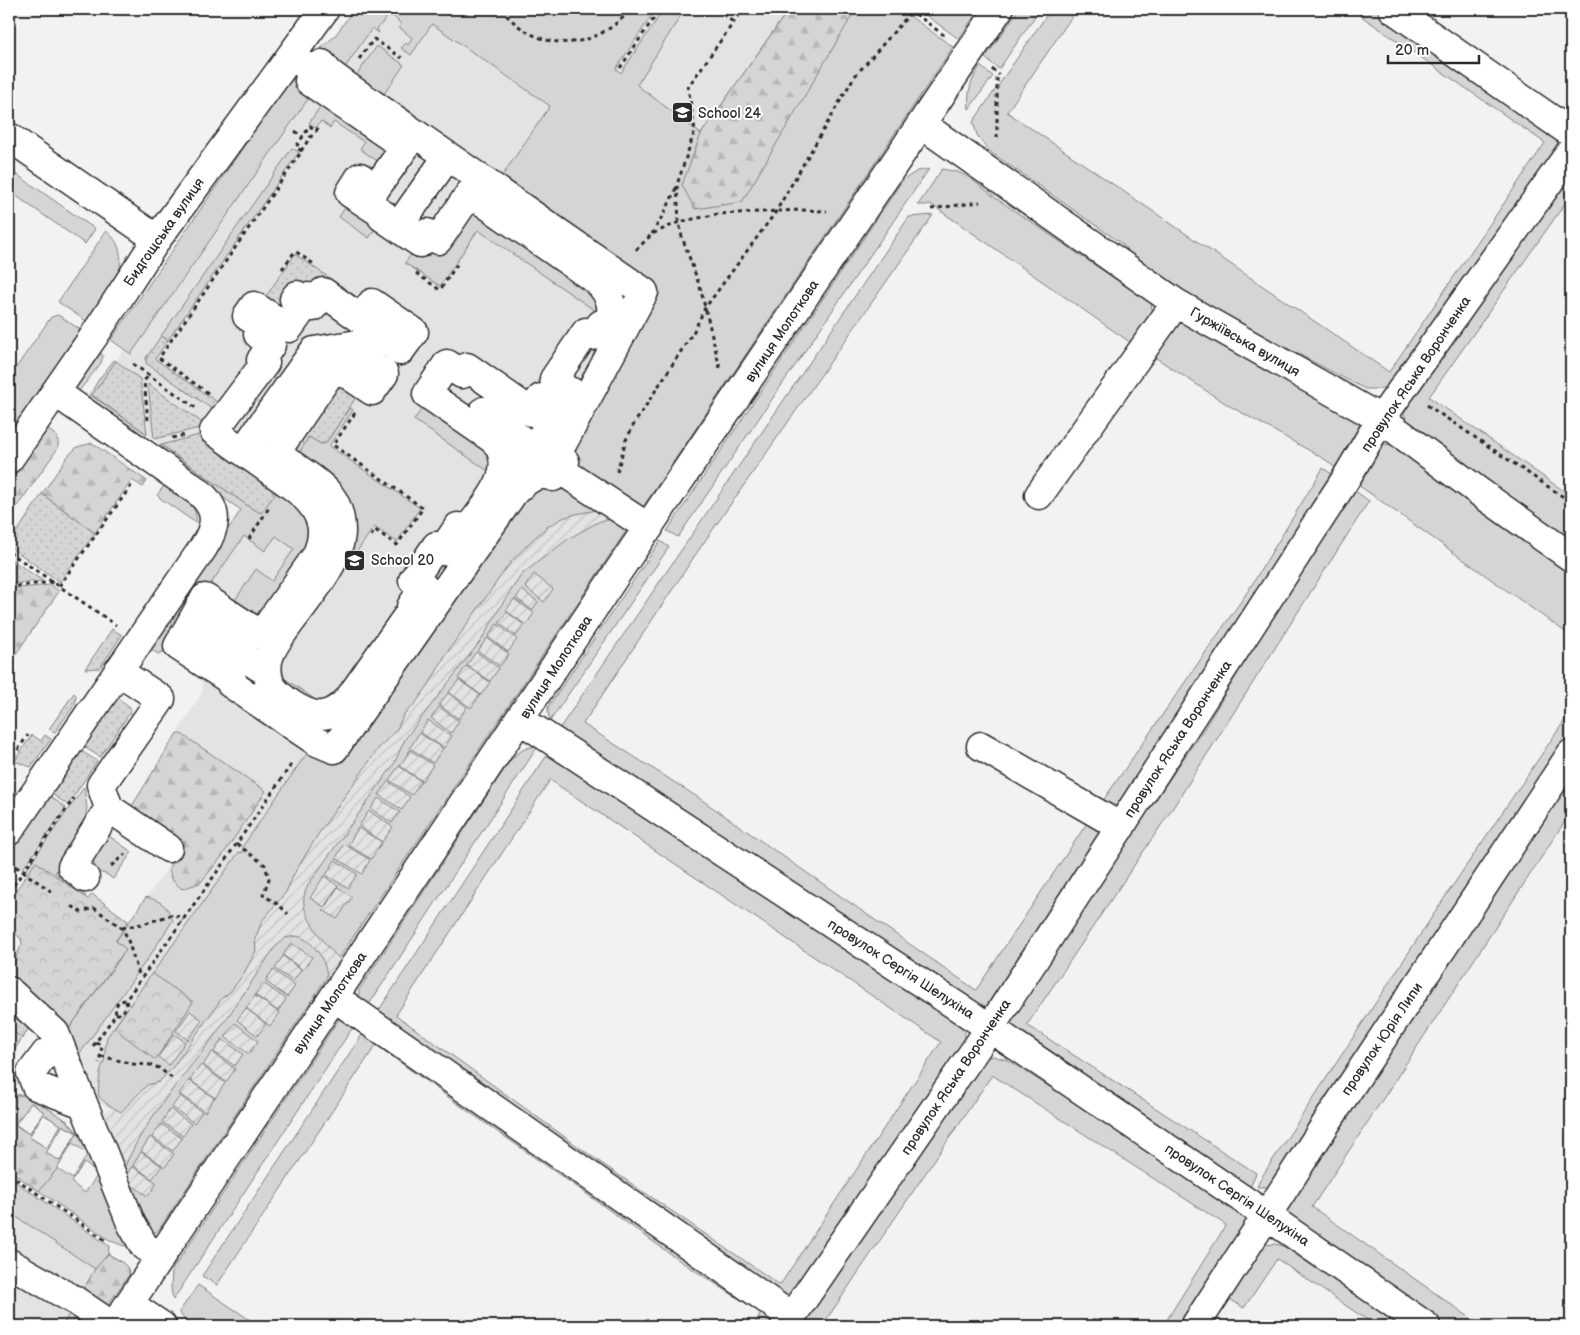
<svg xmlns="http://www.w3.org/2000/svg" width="1580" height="1335" viewBox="0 0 1580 1335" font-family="'Balsamiq Sans',sans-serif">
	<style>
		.built { fill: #e3e3e3 }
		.industrial { fill: url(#industrial-furrows) }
		.grass { fill: #d5d5d5; stroke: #808080; fill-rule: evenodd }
		.forest { fill: url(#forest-firs); stroke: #808080; fill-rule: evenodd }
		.park { fill: url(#park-crowns); stroke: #808080 }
		.garden { fill: url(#garden-dots); stroke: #808080 }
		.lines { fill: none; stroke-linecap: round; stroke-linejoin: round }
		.minor-casing { stroke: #2b2b2b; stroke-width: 31 }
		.path { stroke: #2b2b2b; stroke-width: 3; stroke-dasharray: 4 4; stroke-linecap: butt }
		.minor { stroke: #fff; stroke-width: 28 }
		.labels { text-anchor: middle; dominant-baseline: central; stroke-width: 4; stroke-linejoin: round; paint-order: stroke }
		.poi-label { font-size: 14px; fill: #2b2b2b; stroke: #fff; text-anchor: start }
		.street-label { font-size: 14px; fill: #2b2b2b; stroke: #fff }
	</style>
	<defs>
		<pattern id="industrial-furrows" width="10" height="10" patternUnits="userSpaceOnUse" patternTransform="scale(1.25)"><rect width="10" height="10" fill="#e3e3e3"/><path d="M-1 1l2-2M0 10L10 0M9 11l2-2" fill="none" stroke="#c3c3c3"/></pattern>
		<pattern id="forest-firs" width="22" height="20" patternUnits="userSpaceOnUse" patternTransform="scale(1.25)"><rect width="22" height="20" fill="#d5d5d5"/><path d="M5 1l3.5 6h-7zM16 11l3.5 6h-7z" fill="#b7b7b7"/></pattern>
		<pattern id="park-crowns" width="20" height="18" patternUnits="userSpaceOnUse" patternTransform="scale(1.25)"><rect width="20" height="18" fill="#d5d5d5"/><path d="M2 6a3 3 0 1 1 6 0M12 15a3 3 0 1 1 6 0" fill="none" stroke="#b7b7b7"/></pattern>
		<pattern id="garden-dots" width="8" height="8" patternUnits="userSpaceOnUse" patternTransform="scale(1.25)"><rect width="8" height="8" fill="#d5d5d5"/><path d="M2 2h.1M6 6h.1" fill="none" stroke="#b7b7b7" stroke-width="1.8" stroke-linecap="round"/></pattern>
	</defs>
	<rect width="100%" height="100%" fill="#f2f2f2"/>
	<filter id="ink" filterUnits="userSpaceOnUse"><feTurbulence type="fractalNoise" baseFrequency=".02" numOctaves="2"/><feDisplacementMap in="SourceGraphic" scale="10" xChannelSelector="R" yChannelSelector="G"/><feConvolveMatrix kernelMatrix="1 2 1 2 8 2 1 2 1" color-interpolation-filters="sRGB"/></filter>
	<g filter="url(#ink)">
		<path class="built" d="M359,9H847L126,1104L108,1108L94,1098L86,1073L77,1055L126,949L116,941L185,843L132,806L203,691L201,680L157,648L251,508L143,432L108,372Z
			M9,1212L95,1269L62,1326H9Z"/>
		<path class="industrial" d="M553,477L630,525L160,1228L156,1232L150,1231L99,1113L126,1104Z"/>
		<path class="grass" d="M354,9H656L616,69L621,73L664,9H685L637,85L701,134L789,9H900L953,47L639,513L565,462L644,292L520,206L528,194L502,176L550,106L432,24L411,55L401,48L406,43L408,45L412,38L399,27L401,24L393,16L387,17L377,29L379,33L372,28L337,79L320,53L322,47L335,36Z
			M917,9H979L959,39Z
			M1019,9H1040L999,69L985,58Z
			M1051,9H1077L1007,112L1389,372L1545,143L1351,9H1376L1555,133L1561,143L1396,381L1380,389H1365L1195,300L1145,269L1121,243L989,151L977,135L973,122Z
			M377,46L404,65L384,94L413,113L404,126L348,87Z
			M980,66L993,76L969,109C967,92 971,80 980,66Z
			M299,77L317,86L131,354L111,340L285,86L295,78Z
			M329,94L405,147L383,165L360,149L364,142L334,122L330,128L321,121L316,128L309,123Z
			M292,148L299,152L168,340L161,336Z
			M1571,166V195L1429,397L1571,496V538L1513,502L1410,425L1404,414L1405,405Z
			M9,169L95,229L85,244L9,191Z
			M929,169L678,537L667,531L902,181L917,171Z
			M942,169L958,172L970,178L997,199L1151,303L1153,314L1137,347L932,205H918Z
			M470,193L597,281L610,321L478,230L440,286L405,263L427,233Z
			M353,195L384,215L369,238L339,217Z
			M933,215L700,548L583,724L699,798L976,990L1089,820L1099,826L1103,836L997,998L986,1006H969L557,732L909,217Z
			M106,231C120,241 123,257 119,273L86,321L58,302Z
			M58,315L81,330L9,435V378L51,317Z
			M1180,321L1357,419L1361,431L1341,473L1326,460L1228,405L1150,354L1170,325Z
			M101,353L103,356L101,363L79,391L76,387Z
			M114,360L116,361L92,396L147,434L142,441L87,399L99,379Z
			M431,396L494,440V475L414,420Z
			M350,407L353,410L329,446L420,508L397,542L374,527L293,644L286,640L268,667L329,709L403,602L413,608L348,700C329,720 313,718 291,704C274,692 265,684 268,661C270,650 278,639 284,631C296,614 307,598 319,581C326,571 335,560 339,549C340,543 341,536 341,530C340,494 320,485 294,466C288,462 281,458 279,451L281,445L282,451L292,458L298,454L309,437L321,444L326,443Z
			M1384,444L1395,445L1571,569V636L1354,482L1376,449Z
			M161,445L251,508L285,481L321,520L272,620L227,612L256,569L272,581L294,549L276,536L265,551L244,536L203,595L178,646L158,654L149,648L241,510L156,451Z
			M1323,468L1339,479L1117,812L1100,805L1248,591Z
			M543,475L603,509L576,514L563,518L547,527L531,541L510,563L446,654L430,683L414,705L404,714L397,729L378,749L319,833L294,874L286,892L262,921L255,939L256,951L243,975L230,992L222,998L173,1067L159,1082L147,1085L121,1112C114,1108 103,1103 99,1096C97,1094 100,1076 100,1072C101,1068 103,1065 104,1061C105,1054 105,1046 107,1037L239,852L242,853L243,846L302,760L317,742L323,743ZM190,1011L202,1020L188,1040L176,1031ZM174,1034L185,1042L169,1065L158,1057Z
			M167,486C180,496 199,505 196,523L160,498L157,495L163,487Z
			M1351,488L1369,501L1174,806L1027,1025L1256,1173L1250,1188L1009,1026V1015L1205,727Z
			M613,519L630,525L339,958C328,950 306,919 304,905C303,897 305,892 308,885L394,764L405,739L482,639L502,604L522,574L568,539L600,521ZM534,574L553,589L544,602L525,587ZM522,590L538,602L532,610L516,598ZM514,599L534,613L526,625L506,611ZM507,612L524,625L516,636L499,623ZM497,624L517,639L508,652L488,637ZM487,638L509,654L500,666L478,651ZM476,652L499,668L490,681L467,665ZM466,666L490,682L481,695L458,678ZM459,680L480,695L471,708L449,692ZM448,693L467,707L459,719L439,705ZM439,707L459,721L451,733L431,718ZM428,720L452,736L444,748L420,732ZM419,733L443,748L433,763L410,748ZM410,750L433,765L422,781L400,766ZM399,766L421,781L412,795L389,780ZM388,781L410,797L402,810L379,795ZM378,798L400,812L392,823L371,809ZM369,811L393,827L382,842L359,826ZM358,828L382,842L371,859L348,845ZM344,844L370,860L362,874L336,858ZM335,860L357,874L348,888L326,875ZM324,876L338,886L324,907L310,898ZM338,887L352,897L337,919L323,910Z
			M660,541L669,547L550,721L548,713V707Z
			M1571,711V737L1276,1181L1267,1187H1257L1261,1178L1445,897Z
			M538,746L366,1009L359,1001V990L509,762C518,752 524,747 538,746Z
			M549,752L959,1023L965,1032L964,1050L794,1296L785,1299L375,1016ZM550,780L941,1042L780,1285L594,1158L396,1015Z
			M1571,775V812L1312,1207L1482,1326H1441L1288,1217L1286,1209Z
			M84,787L87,808L84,824L55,873L86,896L69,902L25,871Z
			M47,794L66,808L22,870L9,860V850Z
			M109,836L132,852L113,879L106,874L97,872L92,859L100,844Z
			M146,897C162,901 167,906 173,920L151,954L81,1052L77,1055L68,1030L126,950L116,941Z
			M296,936C313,939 326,960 327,977L160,1228L156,1232L150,1231L121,1176C140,1125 179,1082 212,1039C234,1009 254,978 275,947L285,938ZM291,943L312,957L303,970L283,955ZM283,956L301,970L293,981L275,969ZM273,970L295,986L287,997L265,981ZM263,983L286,999L278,1011L255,995ZM255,996L280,1013L270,1026L246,1008ZM246,1008L266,1024L257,1036L237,1020ZM235,1023L258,1041L249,1054L225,1037ZM222,1039L243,1054L235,1066L214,1052ZM212,1052L235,1069L226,1082L203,1065ZM201,1065L225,1083L215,1098L190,1080ZM189,1080L214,1098L205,1112L179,1094ZM180,1096L202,1112L194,1123L172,1107ZM170,1109L191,1124L183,1136L162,1122ZM161,1124L182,1138L173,1151L152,1137ZM150,1137L174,1154L165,1167L141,1151ZM141,1152L162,1166L152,1179L133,1165ZM132,1166L157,1183L148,1196L123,1180Z
			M346,1017L355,1024L173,1300L171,1288L172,1270L339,1019Z
			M365,1030L775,1315L773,1326H753L761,1313L680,1261L577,1187L462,1107L376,1045L217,1285L202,1276Z
			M993,1056L1007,1060L1242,1208L1247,1215L1248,1228L1183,1326H1163L1226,1225L992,1075L822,1326H798L980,1059Z
			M9,1095H27L67,1121L80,1135L101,1174L131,1245L124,1246L111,1241L9,1170ZM31,1103L44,1112L29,1134L15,1124ZM43,1114L61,1125L47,1148L29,1137ZM62,1125L77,1133L60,1161L46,1153ZM72,1143L88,1153L73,1179L57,1169ZM84,1163L99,1173L85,1193L71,1182Z
			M9,1177L109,1246L108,1254C116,1259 130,1264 129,1275L95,1269L9,1212Z
			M1276,1244L1285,1247L1401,1326H1376L1277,1259L1244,1308L1225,1296L1263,1245Z
			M198,1285L259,1326H189L179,1312Z"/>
		<path class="forest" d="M789,9H856L742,202L695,209L682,185L701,134Z
			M47,429C56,435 59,437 58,448L9,518V484Z
			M92,443L147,481L143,487L132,480L95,533L42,494L67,457L77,447Z
			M51,585L59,591L58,593L9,664V589Z
			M177,733L183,735L266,791L220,859L200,883L182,889L171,879L169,867L185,842L132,806Z
			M9,1018L29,1028L9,1058Z
			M9,1095H27L67,1121L77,1133L57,1169L39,1191L9,1170ZM31,1103L44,1112L29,1134L15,1125ZM43,1114L61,1125L47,1148L29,1137ZM63,1125L77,1133L60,1161L46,1153Z
			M108,1254C116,1259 130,1264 129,1275L107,1306L80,1295L95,1269Z
			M73,1308L86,1320L87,1326H62Z"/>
		<path class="park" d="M36,862L88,899L92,894L128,921L116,941L126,949L68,1030C58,1022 49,1013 39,1004C17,984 6,974 22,944L21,939L9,928V900Z
			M152,973L193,1002L156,1059H154L114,1028Z"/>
		<path class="garden" d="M295,254L370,306L323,293L289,328L258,308Z
			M161,336L168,340L155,359L223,406L225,418L146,363V358Z
			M116,361L140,379L147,434L92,395Z
			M335,366L364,385L326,443L321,444L309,437L298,455L287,456Z
			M148,384L207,426L154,439Z
			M214,431L285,481L261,513L251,508L161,445Z
			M42,494L95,533L60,582L10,547L9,544Z
			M9,558L43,581L9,584Z
			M112,629L122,635L100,668L85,669Z
			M74,693L76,695L75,704L55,732L49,729Z
			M118,698L130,707L131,711L100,757L81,745L112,699Z
			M32,735L41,741L45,735L51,739L31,767L14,761Z
			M78,749L97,761L68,805L49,792Z
			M9,1014L29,1028L22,1038L9,1029Z"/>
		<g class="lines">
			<defs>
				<path id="minor" d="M1393,9L1571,133
					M292,55L329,84
					M322,64L329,73L348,87L644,292L558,452L559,456L565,462L553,477C538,470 525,481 514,492L334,749L317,742L231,684L233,682L178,646L205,598L261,635L316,556C337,512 299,491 268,469C250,456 232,444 214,431L265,363L261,360L271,345L258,334L263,327L247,316L254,306L289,328L304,307L294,299L297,295L305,301L308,297L311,299L307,303L313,307L317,302L313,299L314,297L318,299L323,292L361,319L372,303L414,332L400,351L379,336L363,360L384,374L372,391L335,366L281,445L279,451C281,458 288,462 294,466C320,485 340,494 341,530C342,561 302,605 284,631C278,639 270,650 268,661C265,684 274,692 291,704C313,718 328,721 348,700L413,608L411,607L424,587L413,580L436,546L442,551L458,527L466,532C483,507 522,470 494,440L427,394L447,364L462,374L467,367L531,412L541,398L549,404L562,385L554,379L586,332L592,336L601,324L606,328C616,310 611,295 597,281L470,193L438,240L427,233L420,243L382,217L384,215L350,193L360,177L376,188L405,147L309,81Z
					M921,124L1176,303L1381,419L1482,494L1571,557
					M9,137L157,239
					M405,217L443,163
					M484,411L559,469L649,528
					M9,459L94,336L157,239L325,9
					M269,459L248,444L314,351L364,343
					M505,490L572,392
					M1039,495L1176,303
					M200,627L259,667
					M521,720L990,1028L1247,1202L1426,1326
					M981,746L1121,827
					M109,808L168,848
					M9,831L203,548C216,528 220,511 200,493L55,392
					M85,878L72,867L109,808L101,785L161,699L118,671
					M9,991L55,1033L131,1223L144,1246L161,1257
					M334,997L792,1317
					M60,1046L46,1053L31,1073L36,1086L83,1104
					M9,1263L76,1301L113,1326
					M129,1304L162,1326
					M114,1326L615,576L999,9
					M785,1326L990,1028L1345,480L1381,419L1571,151
					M1195,1326L1333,1113L1571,754"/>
			</defs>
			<use href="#minor" class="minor-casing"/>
			<path class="path" d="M397,9L400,11L402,9
				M501,9C538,54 593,53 631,9
				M717,9L733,22
				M909,9L945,36
				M359,59L374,39L402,58
				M620,68L660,9
				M992,69L999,75
				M997,78V140
				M295,131L303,137
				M301,151L311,136L314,138
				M931,209L980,202
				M652,234L668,206L677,186
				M636,250L652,234L679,222L718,214L801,210L827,211
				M282,269L295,251L315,265
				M416,273L440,290L458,263
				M133,364L196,408
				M720,368L700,287L682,237L679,222L677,185L695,130L688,87L743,9
				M208,393L159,358L302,151L296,147L310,126L316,131L320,125
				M1427,405L1571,502
				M355,413L333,445L423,508L397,545L375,530L371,536
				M148,420L144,381L149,375
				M172,438L185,435
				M617,472L626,440L634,424L694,331L705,308L775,213L854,77L914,9
				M249,539L270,506
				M9,552L116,625
				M59,586L133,483
				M9,587L53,582
				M11,769L14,765L10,761L28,735
				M237,844L265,865L269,879L263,895L279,905L288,914
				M9,862L55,894
				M111,866L125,854
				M9,892L74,798
				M72,906L81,912L94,908L122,928L127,937L138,972L143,976
				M122,928L146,923L174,914L183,920
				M116,1014H121L127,1006L126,1000
				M96,1042L102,1046L99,1063
				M93,1046L116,1014L115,1008L119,1001L126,1000L224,862L293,762
				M101,1056L133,1064L151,1065L159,1068L172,1078
				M9,1174L105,1240"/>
			<use href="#minor" class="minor"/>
		</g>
	</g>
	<defs>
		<symbol id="school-square" viewBox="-11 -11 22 22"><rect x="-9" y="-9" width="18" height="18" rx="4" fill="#2b2b2b" stroke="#fff"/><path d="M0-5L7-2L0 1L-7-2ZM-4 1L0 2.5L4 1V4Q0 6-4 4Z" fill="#fff"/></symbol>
	</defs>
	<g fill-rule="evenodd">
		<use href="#school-square" x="670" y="100" width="25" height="25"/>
		<use href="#school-square" x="342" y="548" width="25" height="25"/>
	</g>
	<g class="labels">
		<g class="poi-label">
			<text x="698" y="113">School 24</text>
			<text x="371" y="560">School 20</text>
		</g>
		<g class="street-label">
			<text transform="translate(164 232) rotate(-55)">Бидгощська вулиця</text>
			<text transform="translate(782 331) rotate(-56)">вулиця Молоткова</text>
			<text transform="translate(1245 342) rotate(30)">Гуржіївська вулиця</text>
			<text transform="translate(1416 374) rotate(-56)">провулок Яська Воронченка</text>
			<text transform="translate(556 667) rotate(-57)">вулиця Молоткова</text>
			<text transform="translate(1178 739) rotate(-57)">провулок Яська Воронченка</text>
			<text transform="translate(901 969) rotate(33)">провулок Сергія Шелухіна</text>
			<text transform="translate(330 1003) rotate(-56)">вулиця Молоткова</text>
			<text transform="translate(1382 1039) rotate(-56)">провулок Юрія Липи</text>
			<text transform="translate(956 1077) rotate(-56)">провулок Яська Воронченка</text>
			<text transform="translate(1237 1195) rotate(34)">провулок Сергія Шелухіна</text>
		</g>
	</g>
	<rect width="1580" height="1335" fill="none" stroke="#fff" stroke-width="30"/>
	<rect x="15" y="15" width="1550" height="1305" fill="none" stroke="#2b2b2b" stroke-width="2" filter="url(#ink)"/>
	<path d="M1388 55v8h91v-8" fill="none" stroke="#2b2b2b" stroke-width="2.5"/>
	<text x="1395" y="55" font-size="15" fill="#2b2b2b" stroke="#ffffff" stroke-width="4" paint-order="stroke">20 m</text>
</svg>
